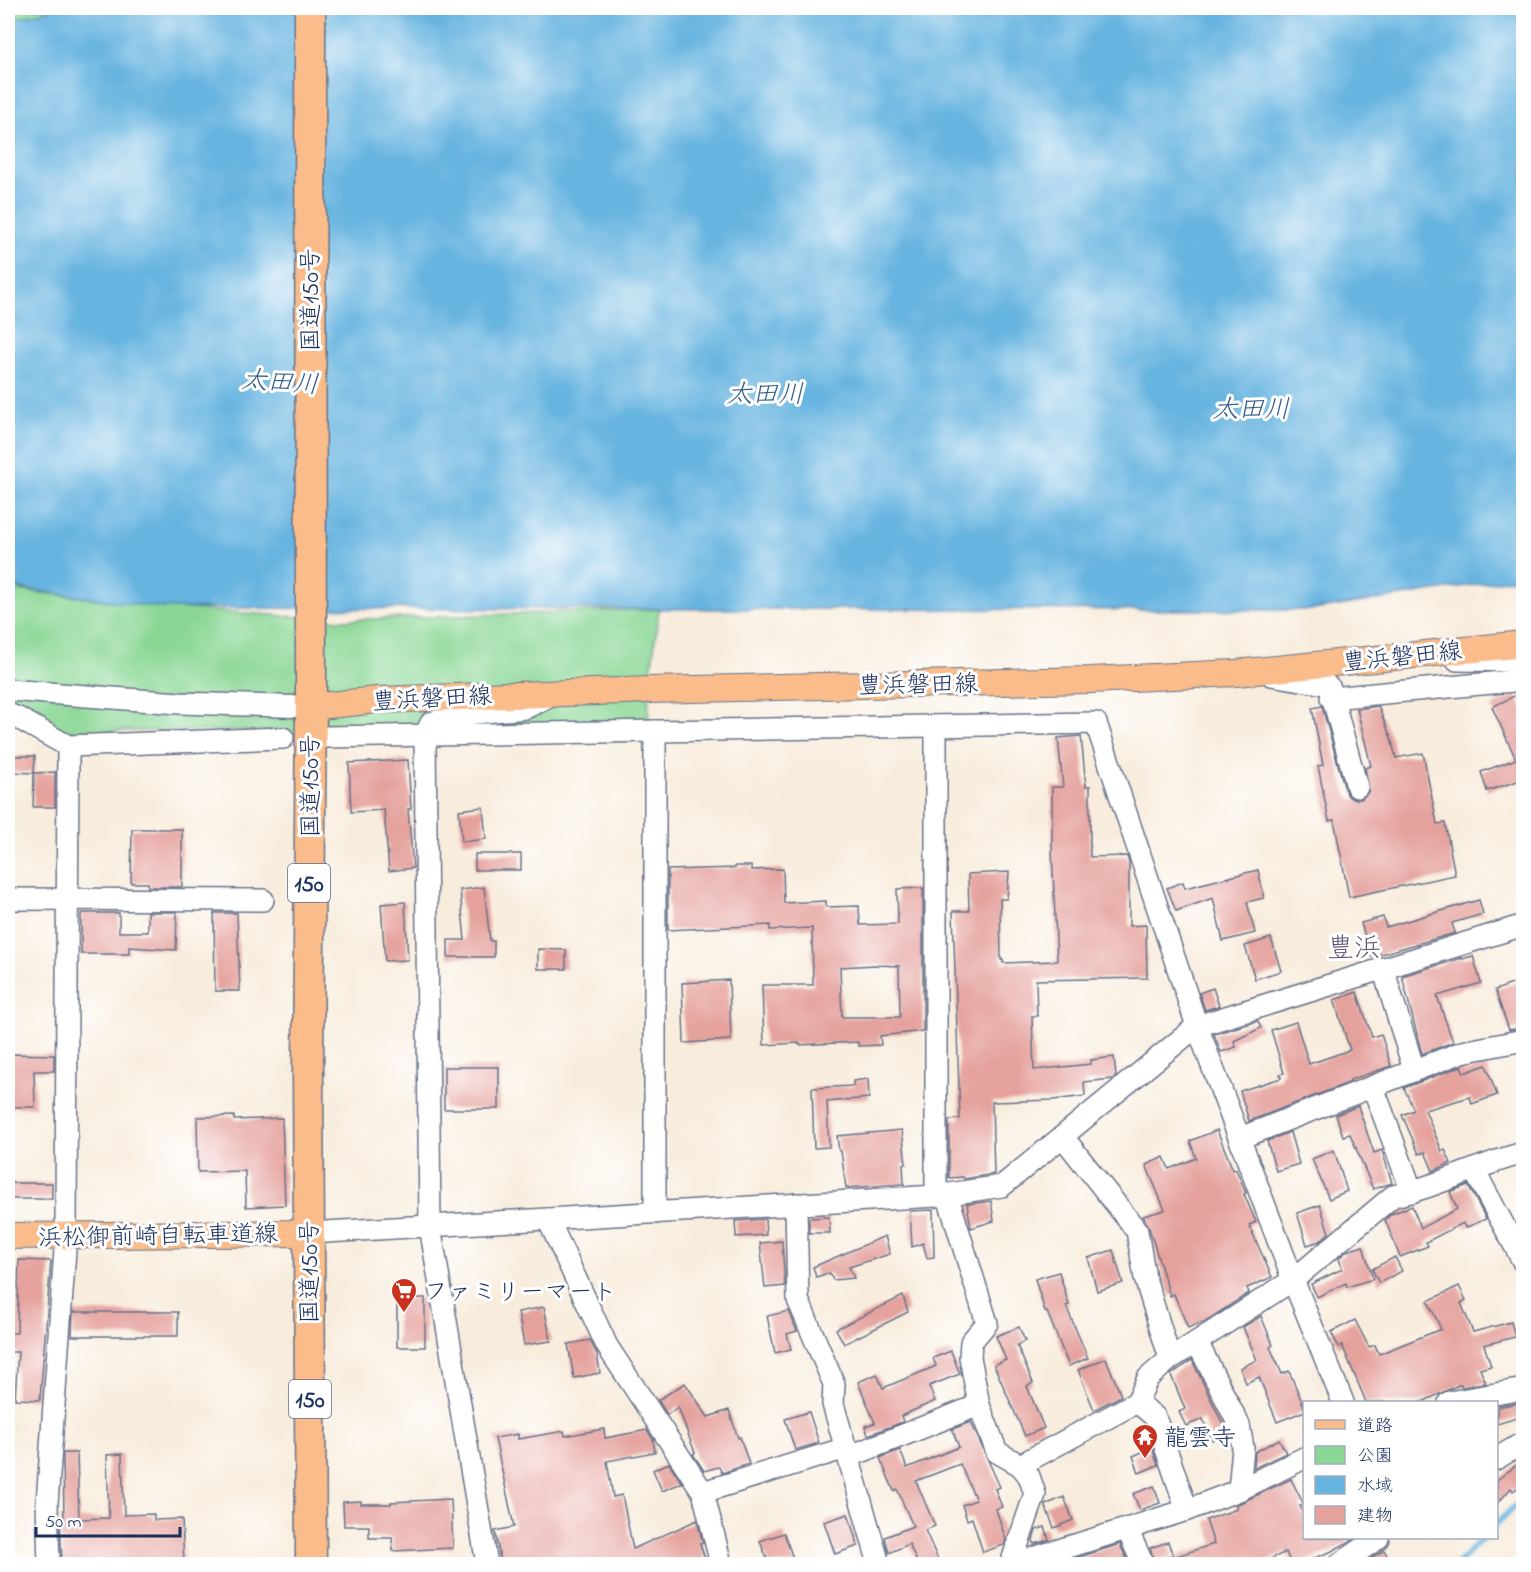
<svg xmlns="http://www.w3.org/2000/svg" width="1531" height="1572" font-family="'Indie Flower','Klee One',sans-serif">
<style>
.green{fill:#8ad795;stroke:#52837a;stroke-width:1.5}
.water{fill:#66b4e0;stroke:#40729f;stroke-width:1.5}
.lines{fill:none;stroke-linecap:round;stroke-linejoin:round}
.stream{stroke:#66b4e0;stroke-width:6}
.building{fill:#e5a19c;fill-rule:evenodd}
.minor-casing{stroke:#68728a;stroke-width:24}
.major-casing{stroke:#68728a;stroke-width:28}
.highway-casing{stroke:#68728a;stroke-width:33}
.minor{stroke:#fff;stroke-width:21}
.major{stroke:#f9bc8a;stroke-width:26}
.highway{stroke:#f9bc8a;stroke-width:30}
.labels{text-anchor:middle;stroke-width:6;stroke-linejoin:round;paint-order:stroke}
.shield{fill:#fff;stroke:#5f6d8e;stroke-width:1.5}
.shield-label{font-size:22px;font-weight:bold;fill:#1b2f5e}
.street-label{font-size:24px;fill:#1b2f5e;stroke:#fff}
.poi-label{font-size:24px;fill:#1b2f5e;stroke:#fff;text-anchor:start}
.water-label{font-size:26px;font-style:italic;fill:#355e8c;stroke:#fff}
.quarter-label{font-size:27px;fill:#625774;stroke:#fff}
</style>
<rect width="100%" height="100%" fill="#fff"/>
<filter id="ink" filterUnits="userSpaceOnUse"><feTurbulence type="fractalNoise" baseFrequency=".0167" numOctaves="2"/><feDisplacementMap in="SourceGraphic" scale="12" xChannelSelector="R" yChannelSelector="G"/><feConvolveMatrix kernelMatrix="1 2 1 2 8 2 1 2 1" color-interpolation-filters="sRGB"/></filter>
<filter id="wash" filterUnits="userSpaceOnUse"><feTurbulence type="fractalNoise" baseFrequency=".008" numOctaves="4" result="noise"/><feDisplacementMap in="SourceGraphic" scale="24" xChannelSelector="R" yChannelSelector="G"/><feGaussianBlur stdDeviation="1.35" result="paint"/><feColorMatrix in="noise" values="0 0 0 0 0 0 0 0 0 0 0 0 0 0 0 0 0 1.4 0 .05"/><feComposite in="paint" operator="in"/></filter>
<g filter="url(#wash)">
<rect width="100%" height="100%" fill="#f8eddd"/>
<g class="green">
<path d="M8 8H57L8 21Z"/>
<path d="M8 589 177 608 341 620 659 609 649 690 648 731H41L8 718Z"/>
</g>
<path class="water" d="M57 8H1523V577L1313 610 164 608 8 587V21Z"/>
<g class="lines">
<g class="stream">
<path d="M1496 1524 1524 1498"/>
<path d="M1457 1564 1483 1538"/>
</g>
</g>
<g id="blocks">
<g class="building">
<path d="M1516 695 1524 711V779L1487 791 1481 772 1516 759 1492 707Z"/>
<path d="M1322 706 1345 790 1348 796 1353 799H1361L1369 791 1365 768 1371 766 1357 709 1378 706 1391 738 1396 758 1423 753 1437 824 1445 823 1455 875 1349 897 1334 820 1329 821 1318 766 1323 765 1312 708Z"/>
<path d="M1081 736 1086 786H1090V857L1127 856 1129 863V926L1146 925 1147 978 1036 980 1037 1016H1032L1034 1070 1091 1064V1060L1114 1057 1116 1076 1113 1079 1084 1082 1085 1096 1053 1100 992 1102 994 1174 964 1179 963 1177 949 1178V1120L960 1119 953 911H969L968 874 1009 872 1007 899H1000L1001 960H1003V963L1057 961 1052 850V787H1063L1058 738Z"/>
<path d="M8 756H35L34 773 8 772Z"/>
<path d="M408 760 411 809H408L413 868 389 871 384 810 351 812 349 763Z"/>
<path d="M55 772V807H33L34 773Z"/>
<path d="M483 807 486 839 462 842 459 810Z"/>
<path d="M132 829H182V887H148V883H131Z"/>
<rect x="475" y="854" width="46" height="16"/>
<path d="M735 866H751V870L783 869 784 903 826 901V907L859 906 860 925 898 924 897 889 923 888V1031L880 1036 881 1045 858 1046V1042L799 1045V1043L764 1045 762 985H813L812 928 770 930V925L668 930V870L735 868ZM875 965 899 966 900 1017H842L840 967Z"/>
<path d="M1258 870 1264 898 1247 902 1255 933 1223 941 1213 898 1176 911 1167 888 1183 882 1185 888Z"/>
<path d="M484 887 490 941H494V957H448V940H465L460 890Z"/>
<path d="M1479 900 1483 914 1452 923 1455 933 1371 957 1361 923 1383 917 1386 927Z"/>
<path d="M405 902 408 960 385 961 381 904Z"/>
<path d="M148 912H177L176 950 129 947V954H81V913H119V932H148Z"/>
<path d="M214 913H237L240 991H215Z"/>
<path d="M1271 938 1281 971 1255 979 1245 946Z"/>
<path d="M538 949 566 950V969H538Z"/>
<path d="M1473 956 1481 983 1437 996 1453 1042 1422 1054 1402 976 1462 958V959Z"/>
<path d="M729 980 731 1040 684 1043 682 983Z"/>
<path d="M1524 980V1027L1509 1030 1495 990Z"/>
<path d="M1213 988 1219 1006 1205 1010 1199 993Z"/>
<path d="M1357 992 1372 1037 1381 1034 1391 1066 1350 1080 1351 1082 1249 1121 1240 1091 1281 1078 1280 1074 1284 1073 1271 1030 1296 1022 1309 1064 1350 1050 1334 1000Z"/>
<path d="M1258 1021 1261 1028 1234 1041 1236 1047 1221 1052 1214 1034Z"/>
<path d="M8 1054 54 1055V1071H34L35 1107H8Z"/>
<path d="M1486 1065 1497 1095 1472 1104 1470 1097 1425 1110 1442 1151 1445 1150 1451 1163 1433 1171 1425 1152 1419 1154 1402 1115 1414 1110 1404 1088 1461 1066 1464 1073Z"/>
<rect x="444" y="1067" width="55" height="42"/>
<path d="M868 1079 869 1098 827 1102 829 1147 814 1148 812 1088 853 1086V1081Z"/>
<path d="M1358 1106 1374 1153 1382 1150 1392 1183 1373 1189 1350 1134 1343 1136 1336 1115Z"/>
<path d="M234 1116V1120L282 1118 285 1205 246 1207 245 1171 198 1172 197 1117Z"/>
<path d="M902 1130 906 1164H903L904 1184 846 1188 841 1151H839L837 1136Z"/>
<path d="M1217 1130 1233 1170 1236 1169 1246 1193 1244 1194 1256 1222 1249 1225 1272 1277 1247 1288 1249 1293 1206 1321 1188 1328 1174 1294 1170 1296 1149 1228 1143 1216 1165 1210 1146 1165 1164 1157 1169 1169 1196 1158 1190 1141Z"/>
<path d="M1290 1132 1299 1164 1276 1171 1267 1141Z"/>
<path d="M1334 1150 1347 1191 1329 1199 1312 1159Z"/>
<rect x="8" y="1183" width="44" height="16"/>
<path d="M1468 1185 1486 1219 1465 1228 1463 1223 1426 1242 1428 1246 1400 1257 1385 1220 1391 1214 1412 1206 1421 1228 1457 1209 1450 1192Z"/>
<path d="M991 1201 994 1221 971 1228 967 1204Z"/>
<path d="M1320 1205 1329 1233 1320 1241 1307 1245 1297 1213Z"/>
<path d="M933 1210 934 1257 927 1258 923 1243 912 1247 910 1211Z"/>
<path d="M829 1217 830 1233H809V1218Z"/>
<path d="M765 1219 766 1235 736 1237 735 1221Z"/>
<path d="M885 1236 890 1254 849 1267 854 1278 833 1280 829 1273 816 1277 813 1267Z"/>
<path d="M782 1241 785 1286 765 1288 760 1243Z"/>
<path d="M1363 1246 1373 1279 1347 1287 1346 1283 1317 1297 1311 1284 1342 1269 1339 1258 1347 1251Z"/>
<path d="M1113 1250 1123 1283 1097 1291 1088 1258Z"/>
<path d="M1395 1257 1402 1271 1379 1283 1372 1269Z"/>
<path d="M19 1260 51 1261 40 1400 15 1399 18 1352H8V1333H17Z"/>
<path d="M1059 1272 1069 1305 1066 1306 1088 1358 1069 1366 1047 1312H1045L1035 1279Z"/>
<path d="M1459 1286 1466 1300 1461 1303 1473 1332 1511 1322 1515 1337 1484 1345 1491 1366 1480 1369 1486 1383 1462 1387 1461 1384 1422 1402H1366L1342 1345 1339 1347 1331 1332 1355 1320 1369 1347 1375 1345 1379 1354 1441 1329 1428 1301Z"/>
<path d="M903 1296 908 1312 844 1344 836 1329Z"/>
<rect x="397" y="1298" width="28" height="49"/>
<path d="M544 1307 551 1341 524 1345 518 1312Z"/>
<path d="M789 1311 797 1331 787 1334 791 1349 775 1353 767 1316Z"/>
<path d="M73 1312H178V1336H72Z"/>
<path d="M1261 1316 1273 1345 1270 1347 1282 1374 1289 1371 1305 1409V1411L1277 1422 1259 1377 1246 1383 1240 1368 1257 1360 1243 1327Z"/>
<path d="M1019 1327 1025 1341 1017 1345 1033 1383 1027 1386 1044 1428 1025 1436 994 1365 1006 1360 996 1336Z"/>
<path d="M590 1340 597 1354 600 1373 574 1378 568 1344Z"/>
<path d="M951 1351 960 1374 929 1386 935 1401 901 1416 903 1422 868 1435 865 1426 875 1423 858 1382 877 1374 883 1388 936 1366 933 1358Z"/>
<path d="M1106 1358 1121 1396 1094 1410 1078 1370Z"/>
<path d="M1192 1360 1227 1433 1212 1440 1203 1419 1186 1426 1179 1412 1185 1409 1171 1375Z"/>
<path d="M685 1383 708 1417 729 1410 738 1438 740 1437 749 1464 722 1473 719 1467 704 1471 693 1454 695 1453 678 1407 667 1415 658 1400Z"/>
<path d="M1524 1402V1416L1497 1424V1407Z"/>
<path d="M809 1412 819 1443 795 1450 785 1419Z"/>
<path d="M971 1422 1000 1487 995 1489 1002 1507 996 1509 1006 1540 1004 1545 983 1552 972 1518 967 1520 962 1505 976 1500 960 1464 916 1481 935 1526 925 1530 940 1564H918L909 1544 889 1553 885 1537 913 1526 897 1489 894 1491 880 1458 900 1450 907 1468 959 1447 952 1429Z"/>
<path d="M604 1429 605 1438 647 1430 653 1439 655 1452 607 1461 613 1497 622 1495 633 1549 697 1520 703 1543 700 1544 707 1564H501L495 1531 514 1527 495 1438 518 1434V1439L564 1431 565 1436Z"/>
<path d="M1279 1439 1286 1453 1254 1468 1255 1452Z"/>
<path d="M1152 1448 1158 1465 1139 1473 1133 1456Z"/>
<path d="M63 1453H77L79 1519 109 1518 107 1455 122 1454 124 1515 154 1514V1520L182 1519 184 1564H62L60 1518H64Z"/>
<path d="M1524 1459V1483L1513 1491 1511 1488 1497 1504V1480Z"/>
<path d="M669 1463 682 1483 662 1491 653 1470Z"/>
<path d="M1291 1479 1304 1505 1300 1506 1305 1516V1538H1356L1330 1552 1299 1564H1291L1286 1552 1259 1564H1161V1561L1214 1544 1206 1520 1237 1509 1236 1505Z"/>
<path d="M1154 1486 1160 1503 1140 1510 1133 1494Z"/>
<path d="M1064 1497 1073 1520 1054 1528 1045 1505Z"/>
<path d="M451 1499 453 1548 393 1551 392 1538H369V1526H344L343 1502 361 1501V1504H391V1502Z"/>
<path d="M848 1514 858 1546 835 1554 824 1522Z"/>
<path d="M1045 1527 1049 1540 1034 1544 1033 1540 1036 1530Z"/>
<path d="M784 1533 795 1564H769L760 1541Z"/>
<path d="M1168 1542 1173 1555 1155 1562 1150 1548Z"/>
<path d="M1120 1544 1129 1564H1058L1060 1563Z"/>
<path d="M1384 1550 1392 1564H1362Z"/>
</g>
</g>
</g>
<g filter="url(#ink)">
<use href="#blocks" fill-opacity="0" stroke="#68728a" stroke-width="1.5"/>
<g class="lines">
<defs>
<g id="minor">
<path d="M1457 660 1524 661"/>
<path d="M1271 675 1325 684 1330 688 1357 787"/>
<path d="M8 690 179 703 310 707"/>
<path d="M1331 698 1524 680"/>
<path d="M8 714 18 718 68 746 283 738"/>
<path d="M325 737 1096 723 1197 1026 1293 1280 1343 1402"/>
<path d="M8 899 263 900"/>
<path d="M1383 968 1414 1070"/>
<path d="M1373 1087 1412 1192"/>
<path d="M1063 1137 1137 1231 1145 1278 1170 1359"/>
<path d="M1240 1138 1462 1052 1524 1040"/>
<path d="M1474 1170 1524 1263"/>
<path d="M947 1194 987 1323 971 1342 970 1357 979 1405 997 1452 1020 1465 1029 1476 1035 1494 1011 1564"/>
<path d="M936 1196V726"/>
<path d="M796 1204 798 1300 834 1384 833 1404 879 1564"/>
<path d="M655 1213V731"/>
<path d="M548 1219 607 1346 703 1492 721 1564"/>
<path d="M309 1233 936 1196 1002 1186 1197 1026 1524 925"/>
<path d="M1197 1342 1239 1425 1243 1448 1239 1490"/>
<path d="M1137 1402 1155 1417 1187 1510"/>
<path d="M1449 1402 1524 1389"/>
<path d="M848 1457 979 1405"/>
<path d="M1496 1459 1524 1442"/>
<path d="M1020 1465 1137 1402 1148 1378 1170 1359 1293 1280 1393 1196C1438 1187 1479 1164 1524 1153"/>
<path d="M703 1492 846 1448"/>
<path d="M1127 1529 1143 1564"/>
<path d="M49 1564 47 1503 66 1236 68 746"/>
<path d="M487 1564 430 1226 425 735 431 723 456 715 525 708 551 696"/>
<path d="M1014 1564 1187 1510 1239 1490 1304 1458"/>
<path d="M1340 1564 1378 1538"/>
</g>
<g id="major">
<path d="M310 707 377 700 649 690 1091 680 1236 673 1524 644"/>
<path d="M8 1236 309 1233"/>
</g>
<path id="highway" d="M310 8 311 696 308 1070 311 1564"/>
</defs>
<use href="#minor" class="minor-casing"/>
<use href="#major" class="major-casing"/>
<use href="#highway" class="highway-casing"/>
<use href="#minor" class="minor"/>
<use href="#major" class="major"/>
<use href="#highway" class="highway"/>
</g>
</g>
<defs>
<symbol id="supermarket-pin" viewBox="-11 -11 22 30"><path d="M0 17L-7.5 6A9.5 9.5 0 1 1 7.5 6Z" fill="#c8321e" stroke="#fff"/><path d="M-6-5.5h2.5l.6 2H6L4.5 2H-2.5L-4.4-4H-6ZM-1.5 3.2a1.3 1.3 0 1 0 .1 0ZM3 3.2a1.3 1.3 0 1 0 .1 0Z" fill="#fff"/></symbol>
<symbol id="temple-pin" viewBox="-11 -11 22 30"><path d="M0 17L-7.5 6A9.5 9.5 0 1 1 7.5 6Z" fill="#c8321e" stroke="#fff"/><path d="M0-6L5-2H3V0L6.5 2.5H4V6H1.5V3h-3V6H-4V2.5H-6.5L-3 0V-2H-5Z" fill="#fff"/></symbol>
</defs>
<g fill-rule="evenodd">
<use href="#supermarket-pin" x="389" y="1276" width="30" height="40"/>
<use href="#temple-pin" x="1130" y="1422" width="30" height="40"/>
</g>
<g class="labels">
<g class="shield">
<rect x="288" y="864" width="42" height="38" rx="4.5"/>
<rect x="289" y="1380" width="42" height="38" rx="4.5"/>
</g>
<g class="shield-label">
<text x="309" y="891">150</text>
<text x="310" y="1407">150</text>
</g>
<g class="street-label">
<text transform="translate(310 300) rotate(-90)" y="8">国道150号</text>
<text transform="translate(1402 656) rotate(-6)" y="8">豊浜磐田線</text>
<text transform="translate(918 684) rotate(-1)" y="8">豊浜磐田線</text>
<text transform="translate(432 698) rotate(-3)" y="8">豊浜磐田線</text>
<text transform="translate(310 786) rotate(-90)" y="8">国道150号</text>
<text transform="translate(158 1235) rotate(-1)" y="8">浜松御前崎自転車道線</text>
<text transform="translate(309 1272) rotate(-90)" y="8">国道150号</text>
</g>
<g class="poi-label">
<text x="424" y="1299">ファミリーマート</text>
<text x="1164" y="1445">龍雲寺</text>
</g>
<g class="water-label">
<text transform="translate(280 381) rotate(4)" y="9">太田川</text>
<text x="765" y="402">太田川</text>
<text x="1251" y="417">太田川</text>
</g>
<g class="quarter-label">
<text x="1354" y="956">豊浜</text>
</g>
</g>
<rect width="1531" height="1572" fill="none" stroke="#fff" stroke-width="30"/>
<rect x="1303" y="1401" width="195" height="138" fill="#ffffff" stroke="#a4acbf" stroke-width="1.5"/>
<rect x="1315" y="1420" width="30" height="9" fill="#f9bc8a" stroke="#a4acbf" stroke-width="1.5"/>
<text x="1357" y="1431" font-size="18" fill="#1b2f5e">道路</text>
<rect x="1315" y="1446" width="30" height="18" fill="#8ad795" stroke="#a4acbf" stroke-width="1.5"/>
<text x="1357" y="1461" font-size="18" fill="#1b2f5e">公園</text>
<rect x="1315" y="1476" width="30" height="18" fill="#66b4e0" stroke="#a4acbf" stroke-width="1.5"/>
<text x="1357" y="1491" font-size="18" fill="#1b2f5e">水域</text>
<rect x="1315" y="1506" width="30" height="18" fill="#e5a19c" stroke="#a4acbf" stroke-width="1.5"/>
<text x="1357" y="1521" font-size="18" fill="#1b2f5e">建物</text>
<path d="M36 1527v9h144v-9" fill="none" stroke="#1b2f5e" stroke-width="3"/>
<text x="45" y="1527" font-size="18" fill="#1b2f5e" stroke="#ffffff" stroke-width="4.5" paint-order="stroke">50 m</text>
</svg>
